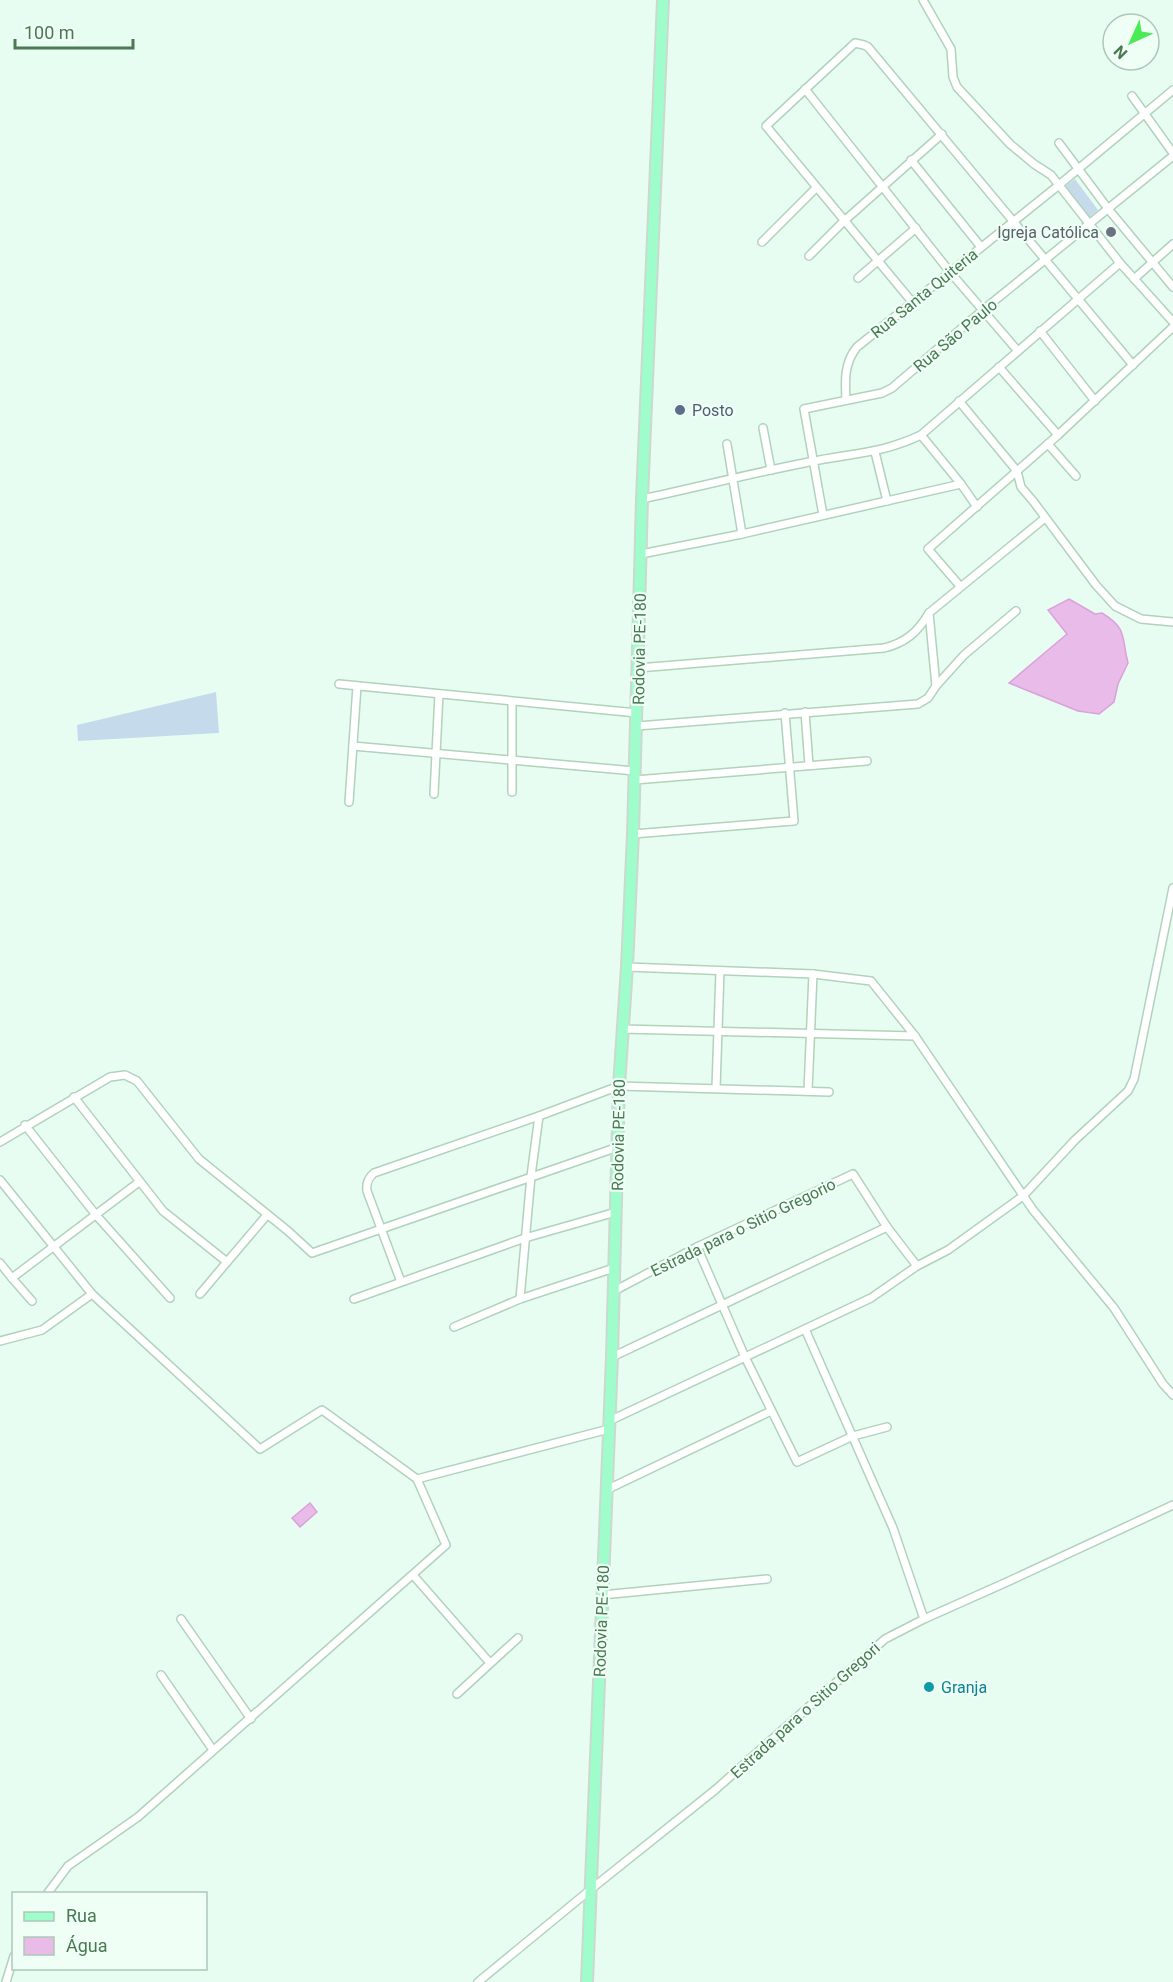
<svg xmlns="http://www.w3.org/2000/svg" width="1173" height="1982" font-family="Roboto,sans-serif">
<style>
.green{fill:#c5dbec}
.water{fill:#e8bbe8;stroke:#daa1da;stroke-width:1.5}
.lines{fill:none;stroke-linecap:round;stroke-linejoin:round}
.minor-casing{stroke:#b0d3ba;stroke-width:10}
.primary-casing{stroke:#ccd9cf;stroke-width:14}
.minor{stroke:#fff;stroke-width:7}
.primary{stroke:#9ffdcc;stroke-width:10}
.worship-dot{fill:#6b7280;stroke:#effff6;stroke-width:2}
.service-dot{fill:#5c6f8a;stroke:#effff6;stroke-width:2}
.culture-dot{fill:#0f9aa8;stroke:#effff6;stroke-width:2}
.labels{text-anchor:middle;stroke-width:4.5;stroke-linejoin:round;paint-order:stroke}
.worship-label{font-size:16px;fill:#5b616d;stroke:#effff6;text-anchor:end}
.street-label{font-size:16px;fill:#4a7954;stroke:#effff6}
.service-label{font-size:16px;fill:#4e5e75;stroke:#effff6;text-anchor:start}
.culture-label{font-size:16px;fill:#0d838f;stroke:#effff6;text-anchor:start}
</style>
<rect width="100%" height="100%" fill="#e8fdf2"/>
<g class="green">
<path d="M1075 179 1098 210 1089 217 1066 186Z"/>
<path d="M216 692 219 733 78 741 77 725Z"/>
</g>
<g class="water">
<path d="M1069 599 1095 614 1102 613C1128 629 1121 636 1128 663L1118 684 1114 702 1099 714 1078 711 1009 683 1067 634 1048 610Z"/>
<path d="M310 1503 317 1512 300 1527 292 1518Z"/>
</g>
<g class="lines">
<defs>
<g id="minor">
<path d="M923 0 951 49 953 77 957 87 1010 144 1034 164 1051 175 1120 263 1173 322"/>
<path d="M805 89 950 272 1017 350"/>
<path d="M1132 96 1173 153"/>
<path d="M1059 143 1109 210 1173 287"/>
<path d="M911 160 981 247"/>
<path d="M762 242 816 188"/>
<path d="M809 256 843 222 942 134"/>
<path d="M858 278 916 228"/>
<path d="M1134 279 1173 244"/>
<path d="M913 303 766 126 855 43 864 45 868 47 1133 365"/>
<path d="M1040 331 1095 401"/>
<path d="M999 367 1058 435"/>
<path d="M846 400C845 380 844 363 857 347L1059 185 1173 90"/>
<path d="M959 401 1017 471 1021 487 1033 501 1096 585 1115 606 1141 619 1173 622"/>
<path d="M763 428 771 470"/>
<path d="M921 435 961 484 977 507"/>
<path d="M727 444 742 534"/>
<path d="M1048 444 1076 476"/>
<path d="M875 452 887 501"/>
<path d="M642 499C698 487 753 473 809 462 851 453 881 454 921 435L1120 263"/>
<path d="M823 515 804 409 882 393 892 388 983 310 1173 156"/>
<path d="M641 554 742 534 961 484"/>
<path d="M960 586 928 549 1058 435 1173 327"/>
<path d="M638 668 884 648C905 643 918 632 929 613"/>
<path d="M339 684 637 713"/>
<path d="M936 686 964 655 1016 611"/>
<path d="M512 702V792"/>
<path d="M805 712 809 765"/>
<path d="M637 726 918 704 928 698 936 686 929 613 1045 518"/>
<path d="M353 746 635 771"/>
<path d="M635 780 867 761"/>
<path d="M434 794 439 694"/>
<path d="M349 802 357 686"/>
<path d="M633 834 794 821 785 713"/>
<path d="M627 967 813 974 808 1091"/>
<path d="M813 974 871 981 915 1036 1033 1210 1114 1308 1163 1384 1173 1395"/>
<path d="M622 1029 915 1036"/>
<path d="M716 1088 720 971"/>
<path d="M74 1097 163 1211 227 1262 267 1215"/>
<path d="M25 1125 96 1215 170 1298"/>
<path d="M0 1142 110 1077 125 1075 137 1081 199 1159 288 1231 312 1253 618 1147"/>
<path d="M0 1180 92 1294 260 1449 322 1410 417 1479 446 1545 138 1817 68 1866 47 1894"/>
<path d="M697 1247 745 1357 797 1462 853 1436 887 1427"/>
<path d="M0 1263 12 1278 139 1182"/>
<path d="M12 1278 32 1301"/>
<path d="M401 1282 367 1191C366 1183 368 1178 374 1173L539 1116"/>
<path d="M614 1291 697 1247 853 1174 887 1227 917 1266 948 1250 1023 1196 1075 1140 1128 1091 1134 1079 1141 1045 1173 888"/>
<path d="M200 1294 227 1262"/>
<path d="M354 1299 525 1238 616 1212"/>
<path d="M520 1299 531 1176 539 1116 619 1086 829 1092"/>
<path d="M454 1327 520 1299 614 1268"/>
<path d="M805 1329 893 1528 924 1619"/>
<path d="M0 1341 42 1330 92 1294"/>
<path d="M612 1357 887 1227"/>
<path d="M609 1421 871 1298 917 1266"/>
<path d="M417 1479 609 1429"/>
<path d="M606 1490 771 1411"/>
<path d="M413 1575 490 1663"/>
<path d="M602 1595 767 1579"/>
<path d="M181 1619 251 1719"/>
<path d="M161 1675 213 1750"/>
<path d="M457 1694 518 1638"/>
<path d="M6 1982 14 1956"/>
<path d="M478 1982 590 1890 715 1790 885 1639 924 1619 1007 1582 1173 1505"/>
</g>
<path id="primary" d="M587 1982 612 1357 619 1086 627 967 633 834 642 499 663 0"/>
</defs>
<use href="#minor" class="minor-casing"/>
<use href="#primary" class="primary-casing"/>
<use href="#minor" class="minor"/>
<use href="#primary" class="primary"/>
</g>
<circle class="worship-dot" cx="1111" cy="232" r="6"/>
<circle class="service-dot" cx="680" cy="410" r="6"/>
<circle class="culture-dot" cx="929" cy="1687" r="6"/>
<g class="labels">
<g class="worship-label">
<text x="1099" y="238">Igreja Católica</text>
</g>
<g class="street-label">
<text transform="translate(924 293) rotate(-39)" y="6">Rua Santa Quiteria</text>
<text transform="translate(955 335) rotate(-40)" y="6">Rua São Paulo</text>
<text transform="translate(639 649) rotate(-89)" y="6">Rodovia PE-180</text>
<text transform="translate(618 1135) rotate(-89)" y="6">Rodovia PE-180</text>
<text transform="translate(743 1227) rotate(-26)" y="6">Estrada para o Sitio Gregorio</text>
<text transform="translate(601 1621) rotate(-88)" y="6">Rodovia PE-180</text>
<text transform="translate(805 1710) rotate(-42)" y="6">Estrada para o Sitio Gregori</text>
</g>
<g class="service-label">
<text x="692" y="416">Posto</text>
</g>
<g class="culture-label">
<text x="941" y="1693">Granja</text>
</g>
</g>
<rect x="12" y="1892" width="195" height="78" fill="#effff6" stroke="#adc9b5" stroke-width="1.5"/>
<rect x="24" y="1912" width="30" height="9" fill="#9ffdcc" stroke="#adc9b5" stroke-width="1.5"/>
<text x="66" y="1922" font-size="18" fill="#4a7954">Rua</text>
<rect x="24" y="1937" width="30" height="18" fill="#e8bbe8" stroke="#adc9b5" stroke-width="1.5"/>
<text x="66" y="1952" font-size="18" fill="#4a7954">Água</text>
<g transform="translate(1131 42) rotate(225)"><circle r="28" fill="#effff6" stroke="#adc9b5" stroke-width="1.5"/>
<path d="M0-4.5L10 22L0 15L-10 22Z" fill="#4aeb55"/>
<text y="-9" font-size="16" font-weight="bold" text-anchor="middle" fill="#4a7954">N</text>
</g>
<path d="M15 39v9h118v-9" fill="none" stroke="#4a7954" stroke-width="3"/>
<text x="24" y="39" font-size="18" fill="#4a7954" stroke="#effff6" stroke-width="4.5" paint-order="stroke">100 m</text>
</svg>
